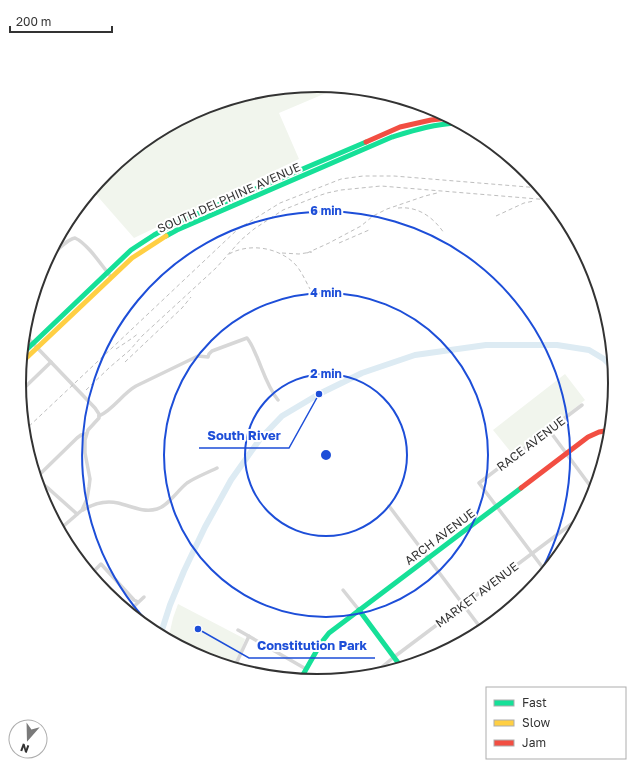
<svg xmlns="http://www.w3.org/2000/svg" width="634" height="767" font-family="'Golos Text',sans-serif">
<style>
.green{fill:#f1f5ed}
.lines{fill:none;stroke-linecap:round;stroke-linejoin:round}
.river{stroke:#ddebf3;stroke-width:6}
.street{stroke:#d7d7d7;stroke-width:3.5}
.fast{stroke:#16e098;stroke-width:5}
.slow{stroke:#ffcf43;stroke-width:5}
.jam{stroke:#f24e42;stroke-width:5}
.rail{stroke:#bebebe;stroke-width:1;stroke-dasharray:4 3;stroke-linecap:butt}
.ring{fill:none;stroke:#1d4ed8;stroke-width:2}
.labels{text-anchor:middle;stroke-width:4;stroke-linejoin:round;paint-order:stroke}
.street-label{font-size:12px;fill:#333;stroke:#fff}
.rim{fill:none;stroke:#333;stroke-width:2}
.centre{fill:#1d4ed8;stroke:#fff;stroke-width:2}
.ring-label{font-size:12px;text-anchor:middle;font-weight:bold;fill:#1d4ed8;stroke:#fff;stroke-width:4;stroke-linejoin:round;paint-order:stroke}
.leader{fill:none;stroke:#1d4ed8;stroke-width:1.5}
.callout-dot{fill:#1d4ed8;stroke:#fff;stroke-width:1.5}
.callout-label{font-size:13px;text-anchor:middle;font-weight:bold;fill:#1d4ed8;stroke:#fff;stroke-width:4;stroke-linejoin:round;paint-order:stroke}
</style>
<rect width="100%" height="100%" fill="#fff"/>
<g class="green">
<path d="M317 86 338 88 279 113 299 159 134 238 92 190 106 173 152 136 203 108 259 91Z"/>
<path d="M565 374 585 400 514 456 493 430Z"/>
<path d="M178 604 245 639 234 668 203 659 168 640 173 618Z"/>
</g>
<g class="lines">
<path class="river" d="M160 636 170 605 184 571 205 527 231 480 260 439 282 416 319 394 362 373 415 355 486 345H557L589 350 604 359 613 368"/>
<g class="street">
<path d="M46 261C54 254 65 240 75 238 88 244 102 266 111 277"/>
<path d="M24 334 95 408 99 414V418L88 430 85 440V453L90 479 89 487 87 499 82 510 59 530"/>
<path d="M20 392 51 362"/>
<path d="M99 416C114 409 122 394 136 386L198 356 208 357 209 354 212 351 247 338C252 344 254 351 257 357 263 371 268 388 278 400"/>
<path d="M549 430 594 491"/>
<path d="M36 478 77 438 81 435 86 434"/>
<path d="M36 479 49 489 77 514"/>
<path d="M389 506 483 631"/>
<path d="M83 510C93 504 105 500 118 503 131 506 143 513 157 509 168 506 177 491 187 483 196 477 207 473 217 468"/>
<path d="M546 572 479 483 582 405"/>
<path d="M90 575 101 564 134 600 138 602"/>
<path d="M343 590 359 610"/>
<path d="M128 612 144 597"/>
<path d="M238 630 306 669"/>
<path d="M234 668 249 636"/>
<path d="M375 676 382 667 394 657 582 516"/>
</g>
<g class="fast">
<path d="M166 236 177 230 392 137C415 130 434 124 458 123"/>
<path d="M22 354 131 250 154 235 178 222 366 142"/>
<path d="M359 610 402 668"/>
<path d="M300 680 321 643 329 633 521 488"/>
</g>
<path class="slow" d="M21 363 132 258 166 236"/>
<g class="jam">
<path d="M366 142 400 127 431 120 449 118"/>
<path d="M521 488 588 437 599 432 610 430"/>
</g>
<g class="rail">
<path d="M398 208C418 206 433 217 444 233"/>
<path d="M496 216 524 203 534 201"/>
<path d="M339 243 369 230"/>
<path d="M282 253 299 254 312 252"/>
<path d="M307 253 329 243 361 226 373 216 387 209 425 196 437 193"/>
<path d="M229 254C249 243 277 247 294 263 301 270 305 280 310 289"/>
<path d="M116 349 131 339 139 333"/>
<path d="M125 362 182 308 191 297"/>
<path d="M86 390 110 367 130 350 142 336 216 268 241 240 254 229 283 210 318 196 327 193 341 190 381 186 550 200"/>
<path d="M24 431 238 229 280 203 341 179 363 176H394L540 188"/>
</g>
</g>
<g class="ring">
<circle cx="326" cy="455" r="81"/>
<circle cx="326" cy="455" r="162"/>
<path d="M164 638A244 244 0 1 1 525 597"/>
</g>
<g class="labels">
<g class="street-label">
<text transform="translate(229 198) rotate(-24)" y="4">SOUTH DELPHINE AVENUE</text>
<text transform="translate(531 444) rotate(-37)" y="4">RACE AVENUE</text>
<text transform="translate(440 537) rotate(-37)" y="4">ARCH AVENUE</text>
<text transform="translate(477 595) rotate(-37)" y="4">MARKET AVENUE</text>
</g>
</g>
<path d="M0 0H634V767H0ZM26 383a291 291 0 1 1 582 0a291 291 0 1 1-582 0Z" fill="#fff" fill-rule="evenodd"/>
<path class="rim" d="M26 383a291 291 0 1 1 582 0a291 291 0 1 1-582 0Z"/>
<circle cx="326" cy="455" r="6" class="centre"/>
<g class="ring-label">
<text x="326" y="215">6 min</text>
<text x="326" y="297">4 min</text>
<text x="326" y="378">2 min</text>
</g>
<path class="leader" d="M319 394L289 448H199M198 629L249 658H375"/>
<g class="callout-dot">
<circle cx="319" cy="394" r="4"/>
<circle cx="198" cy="629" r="4"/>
</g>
<g class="callout-label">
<text x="244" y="440">South River</text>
<text x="312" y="650">Constitution Park</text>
</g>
<rect x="486" y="687" width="140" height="72" fill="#ffffff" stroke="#adadad"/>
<rect x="494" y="700" width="20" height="6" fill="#16e098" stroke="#adadad"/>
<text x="522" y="707" font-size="12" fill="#333333">Fast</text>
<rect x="494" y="720" width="20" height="6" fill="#ffcf43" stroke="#adadad"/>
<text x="522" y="727" font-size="12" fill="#333333">Slow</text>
<rect x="494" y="740" width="20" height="6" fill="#f24e42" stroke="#adadad"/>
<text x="522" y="747" font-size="12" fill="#333333">Jam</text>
<g transform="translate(28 739) rotate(200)"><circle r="19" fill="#ffffff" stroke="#adadad"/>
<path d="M0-3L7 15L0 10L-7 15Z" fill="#7a7a7a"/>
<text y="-6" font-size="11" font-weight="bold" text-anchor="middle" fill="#333333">N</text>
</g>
<path d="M10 26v6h102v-6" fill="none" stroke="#333333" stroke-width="2"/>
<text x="16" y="26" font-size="12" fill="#333333" stroke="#ffffff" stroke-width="3" paint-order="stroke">200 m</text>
</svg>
